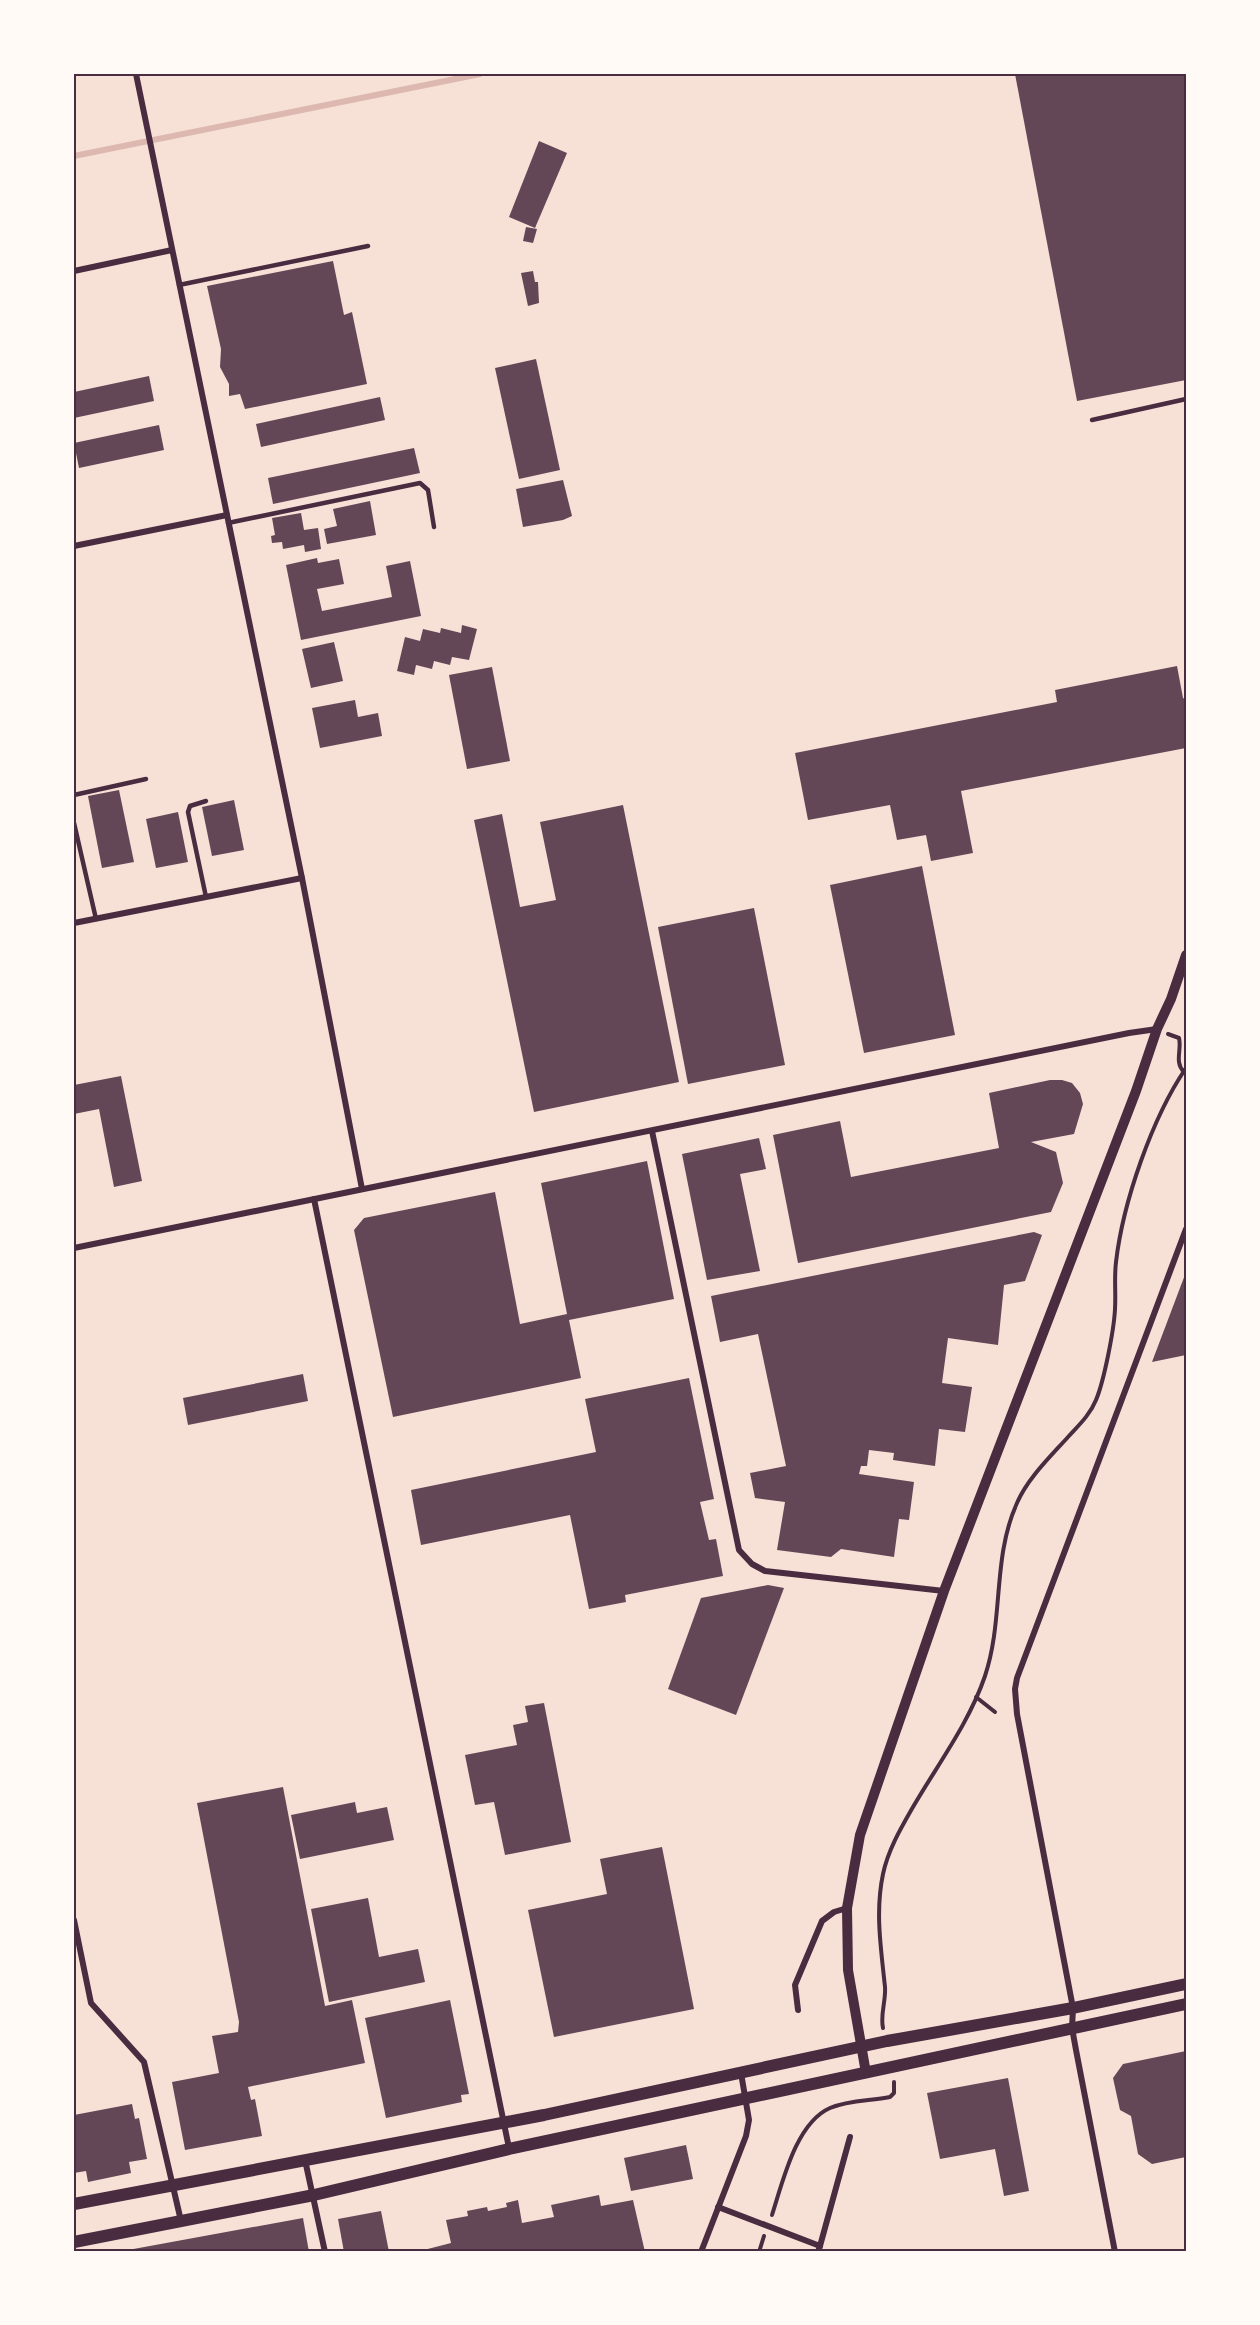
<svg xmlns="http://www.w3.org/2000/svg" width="1260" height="2325" font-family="Karla,sans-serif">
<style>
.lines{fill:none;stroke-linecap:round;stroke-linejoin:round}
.stream{stroke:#dcb8b0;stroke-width:6}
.building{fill:#644757}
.path{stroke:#4a2c40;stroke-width:4}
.service{stroke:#4a2c40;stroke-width:4.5}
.minor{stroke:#4a2c40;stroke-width:6}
.tertiary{stroke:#4a2c40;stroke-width:10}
.secondary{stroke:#4a2c40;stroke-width:12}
.neatline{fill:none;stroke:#4a2c40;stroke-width:2}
</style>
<rect width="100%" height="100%" fill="#f7e1d7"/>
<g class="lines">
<path class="stream" d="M74 156 480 74"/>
</g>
<g class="building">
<path d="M1015 74H1186V380L1077 401Z"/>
<path d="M539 141 567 153 535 228 509 217Z"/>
<path d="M526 227 537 229 533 243 523 241Z"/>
<path d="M333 261 344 315 352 312 367 384 245 409 240 394 229 396V384L220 367 221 349 207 286Z"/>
<path d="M533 271 535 282H538L539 303 528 306 521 273Z"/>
<path d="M536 359 560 470 519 479 495 368Z"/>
<path d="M149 376 154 401 74 418V392Z"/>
<path d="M380 397 385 420 261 447 256 424Z"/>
<path d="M159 425 164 450 79 468 74 443Z"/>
<path d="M414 448 420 473 273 504 268 478Z"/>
<path d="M563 480 572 516 563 520 523 527 516 489Z"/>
<path d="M370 501 376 535 327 544 324 529 337 526 333 509Z"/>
<path d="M301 513 304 530 318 528 321 549 305 552 304 545 283 549 282 542 272 543 271 536 275 535 272 518Z"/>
<path d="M317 558 318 563 339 559 344 584 317 589 322 611 392 597 386 566 410 561 421 616 301 640 286 565Z"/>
<path d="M462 625 477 629 469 660 452 657 450 665 434 661 432 669 416 665 414 675 397 671 405 637 420 641 423 629 440 633 441 628 461 633Z"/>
<path d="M334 642 343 681 311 688 302 649Z"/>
<path d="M1177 666 1183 698 1186 700V748L961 791 973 853 931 861 926 835 897 840 890 805 808 820 795 753 1057 702 1055 690Z"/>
<path d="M492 667 510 761 467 769 449 675Z"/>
<path d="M355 700 358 717 378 713 382 736 320 748 312 708Z"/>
<path d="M119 790 134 862 102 868 88 796Z"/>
<path d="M234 800 244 850 212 856 202 807Z"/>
<path d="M623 805 679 1082 534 1112 474 820 502 814 520 907 556 900 540 822Z"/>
<path d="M178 812 188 862 156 868 146 819Z"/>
<path d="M922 866 955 1035 864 1053 830 885Z"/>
<path d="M754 908 785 1065 688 1084 658 927Z"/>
<path d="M121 1076 142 1181 114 1187 99 1109 74 1114V1085Z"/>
<path d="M1050 1080H1062L1072 1083 1080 1093 1083 1104 1074 1134 1031 1142 1056 1152 1063 1183 1051 1212 798 1263 773 1135 840 1121 851 1177 999 1148 989 1093Z"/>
<path d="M759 1138 766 1169 740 1174 760 1271 707 1280 682 1154Z"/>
<path d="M647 1161 674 1299 569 1320 581 1378 393 1417 354 1230 364 1218 495 1192 520 1324 567 1314 541 1183Z"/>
<path d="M1034 1232 1042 1235 1025 1281 1004 1285 998 1345 948 1338 942 1383 972 1387 965 1432 939 1429 935 1466 893 1460 894 1453 869 1450 867 1466H861L859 1474 914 1482 909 1520 899 1519 894 1557 841 1549 831 1557 777 1550 785 1502 755 1498 750 1473 786 1466 758 1334 720 1342 711 1296Z"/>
<path d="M1186 1272V1355L1152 1362Z"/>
<path d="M303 1374 308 1401 188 1425 183 1398Z"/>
<path d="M689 1378 714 1499 700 1502 709 1540 716 1539 723 1576 625 1595 626 1602 589 1609 570 1515 421 1545 411 1490 596 1452 585 1399Z"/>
<path d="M768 1585 784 1588 736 1715 668 1689 701 1598Z"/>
<path d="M544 1703 571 1842 505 1855 494 1802 475 1805 465 1755 517 1745 513 1725 528 1722 525 1706Z"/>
<path d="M283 1787 325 2006 352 2000 365 2063 248 2087 251 2100 255 2099 262 2136 185 2150 172 2082 219 2073 212 2036 238 2032 239 2022 197 1803Z"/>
<path d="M355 1802 357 1813 387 1807 394 1840 300 1859 291 1815Z"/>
<path d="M662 1847 694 2009 554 2037 528 1910 607 1894 600 1859Z"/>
<path d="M368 1898 379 1957 418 1949 425 1982 329 2002 311 1909Z"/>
<path d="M450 2000 469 2094 461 2095 462 2102 386 2118 365 2018Z"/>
<path d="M1186 2051V2157L1152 2164 1138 2154 1131 2116 1120 2110 1113 2078 1123 2064Z"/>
<path d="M1008 2078 1029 2191 1004 2196 995 2149 940 2159 927 2093Z"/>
<path d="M132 2104 135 2119 139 2118 147 2159 129 2162 131 2173 88 2182 86 2171 74 2173V2115Z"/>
<path d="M686 2145 693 2179 631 2191 624 2158Z"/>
<path d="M599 2195 601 2206 633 2200 645 2252H416L451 2243 446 2220 468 2216 467 2211 487 2207 488 2211 507 2207 506 2203 518 2200 522 2223 554 2217 551 2205Z"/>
<path d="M381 2211 389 2252H344L338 2219Z"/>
<path d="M303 2218 309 2252H128V2250Z"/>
</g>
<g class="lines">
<g class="path">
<path d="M1168 1034 1179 1038C1182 1050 1174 1062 1184 1072"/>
<path d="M976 1697 995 1712"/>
<path d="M883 2028C880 2015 886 2001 885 1987 881 1948 875 1912 883 1874 888 1850 901 1828 913 1807 938 1764 969 1723 985 1676 1004 1619 992 1558 1017 1503 1028 1478 1050 1457 1068 1437 1078 1426 1090 1415 1096 1400 1104 1381 1114 1330 1115 1309 1116 1293 1114 1278 1116 1262 1123 1202 1152 1118 1186 1068"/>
<path d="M772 2215C783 2181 796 2123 830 2108 849 2100 870 2101 890 2097L894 2093V2082"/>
<path d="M759 2252 764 2236"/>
</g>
<g class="service">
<path d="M179 285 368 246"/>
<path d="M1092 420 1186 399"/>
<path d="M228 523 420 483 428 490 434 527"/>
<path d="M74 795 146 779"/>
<path d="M74 823 96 919"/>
<path d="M206 897 188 812 190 806 206 801"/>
</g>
<g class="minor">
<path d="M136 74 302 878 362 1189"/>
<path d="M74 271 172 250"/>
<path d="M74 546 227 515"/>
<path d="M74 923 302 878"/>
<path d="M652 1131 739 1550 752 1564 765 1571 944 1591"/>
<path d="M314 1199 509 2148"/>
<path d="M74 1248 1129 1033 1157 1029"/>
<path d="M74 1920 91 2003 144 2062 181 2221"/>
<path d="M798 2010 795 1985 822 1921 834 1912 847 1908"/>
<path d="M305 2160 325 2252"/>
<path d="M718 2207 820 2246 818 2252"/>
<path d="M820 2246 850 2137"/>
<path d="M701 2252 746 2136 749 2120 741 2073"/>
<path d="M1115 2252 1076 2050 1072 2028 1073 2008 1017 1714 1015 1689 1017 1678 1186 1229"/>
</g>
<path class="tertiary" d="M866 2073 848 1970 847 1908 860 1835 944 1591 1136 1091 1157 1029 1171 999 1186 955"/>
<g class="secondary">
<path d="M74 2204 544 2115 887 2041 1073 2008 1186 1984"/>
<path d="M74 2242 314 2195 509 2149 1186 2004"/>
</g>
</g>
<rect width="1260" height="2325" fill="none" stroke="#fffaf5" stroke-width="150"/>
<rect x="75" y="75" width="1110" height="2175" class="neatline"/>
</svg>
